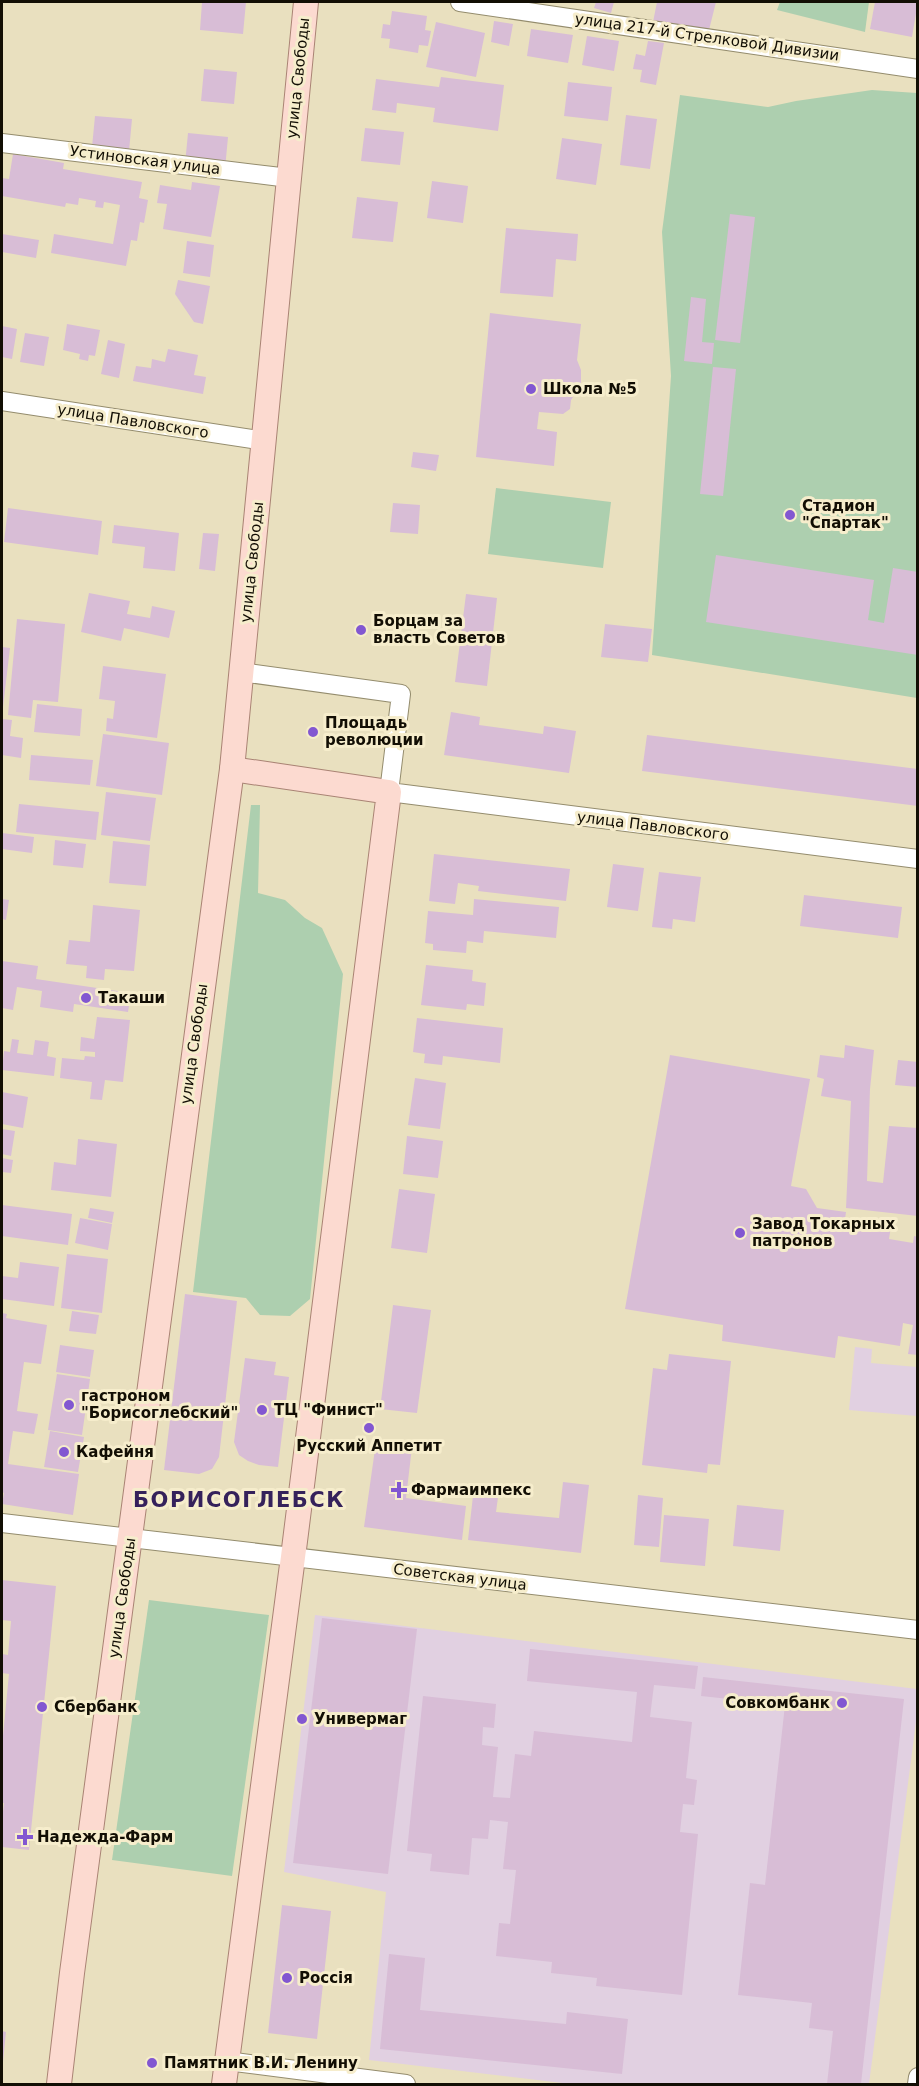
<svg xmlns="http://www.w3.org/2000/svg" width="919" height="2086" font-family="'DejaVu Sans',sans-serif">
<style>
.industrial{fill:#e1d0e1}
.green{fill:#adcfaf}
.building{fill:#d8bdd6}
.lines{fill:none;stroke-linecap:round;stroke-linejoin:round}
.minor-casing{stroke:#948c6d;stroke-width:20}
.major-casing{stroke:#a98374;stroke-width:26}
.minor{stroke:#fff;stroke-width:18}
.major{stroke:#fcdad0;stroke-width:24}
.poi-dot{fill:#8257d1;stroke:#f6edcc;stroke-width:2}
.labels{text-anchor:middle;stroke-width:6;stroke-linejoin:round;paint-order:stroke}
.street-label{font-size:15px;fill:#120e04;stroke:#f6edcc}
.poi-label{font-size:15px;font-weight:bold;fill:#120e04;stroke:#f6edcc;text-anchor:start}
.district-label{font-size:21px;font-weight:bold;letter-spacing:1.5px;fill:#35215b;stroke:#f6edcc}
</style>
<rect width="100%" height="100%" fill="#e9e0bf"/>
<g class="industrial">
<path d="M855 1347 872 1349 871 1363 917 1367V1416L849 1410Z"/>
<path d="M315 1615 917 1689V1714L869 2084H571L369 2060 386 1892 284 1872Z"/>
</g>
<g class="green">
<path d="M780 2H869L865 32 777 10Z"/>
<path d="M872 90 917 93V698L652 655 671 376 662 232 680 95 768 107 796 101Z"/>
<path d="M496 488 611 502 603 568 488 554Z"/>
<path d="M251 805H260L258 893 285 900 305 918 322 928 343 974 310 1299 290 1316 260 1315 246 1298 193 1292Z"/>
<path d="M149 1600 269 1615 232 1876 112 1860Z"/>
</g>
<g class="building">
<path d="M202 2H246L243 34 200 30Z"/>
<path d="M596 2H614L611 13 594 8Z"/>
<path d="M657 2H716L708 34 653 22Z"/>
<path d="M875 2H918L912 37 870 29Z"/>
<path d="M392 11 427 16 425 30 431 31 428 46 419 45 418 53 389 48 390 39 381 38 383 24 390 25Z"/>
<path d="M494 21 513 24 509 46 491 42Z"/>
<path d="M436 22 485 33 476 77 426 67Z"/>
<path d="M531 29 573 35 568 63 527 56Z"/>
<path d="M587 36 619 41 614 71 582 65Z"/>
<path d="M648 41 664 43 656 85 640 82 642 70 633 69 636 54 645 56Z"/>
<path d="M204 69 237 72 234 104 201 101Z"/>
<path d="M441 77 504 85 498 131 433 122 435 108 397 103 396 113 372 110 376 79 439 87Z"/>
<path d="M568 82 612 87 608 121 564 116Z"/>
<path d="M626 115 657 119 650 169 620 165Z"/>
<path d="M95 116 132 119 129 151 92 147Z"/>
<path d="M365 128 404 132 400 165 361 161Z"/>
<path d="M188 133 228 137 225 169 185 164Z"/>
<path d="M562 138 602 144 596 185 556 179Z"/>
<path d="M13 154 64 163 63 169 142 182 139 198 148 200 144 223 140 222 137 241 131 240 126 266 51 253 54 234 113 244 120 205 104 202 103 208 95 207 96 201 79 198 78 205 66 203 65 207 2 196V178L9 179Z"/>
<path d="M432 181 468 186 463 223 427 218Z"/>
<path d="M192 182 220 186 211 237 163 229 167 204 157 203 160 185 191 190Z"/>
<path d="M357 197 398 202 393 242 352 238Z"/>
<path d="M730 214 755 217 740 343 715 340Z"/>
<path d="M506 228 578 234 576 261 556 259 553 297 500 293Z"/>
<path d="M2 234 39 240 36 258 2 252Z"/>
<path d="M187 241 214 245 210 277 183 273Z"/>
<path d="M178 280 210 286 203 324 194 322 175 294Z"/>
<path d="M691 297 706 299 702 342 714 343 712 364 684 361Z"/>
<path d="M490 313 581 324 577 360 581 370V385L571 400 570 409 563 414 539 412 537 429 557 432 554 466 476 457Z"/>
<path d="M67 324 100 330 95 356 89 355 88 361 79 359 80 354 63 350Z"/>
<path d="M2 326 17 329 12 359 2 357Z"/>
<path d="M25 333 49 337 44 366 20 362Z"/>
<path d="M108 340 125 344 119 378 101 374Z"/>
<path d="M168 349 198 355 194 375 206 377 203 394 133 381 136 366 151 368 152 359 165 362Z"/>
<path d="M713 367 736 369 723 496 700 494Z"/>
<path d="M413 452 439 455 436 471 411 467Z"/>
<path d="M393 503 420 505 418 534 390 532Z"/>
<path d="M8 508 102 521 98 555 4 542Z"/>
<path d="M114 525 179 533 175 571 143 568 145 547 112 543Z"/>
<path d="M203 533 219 534 215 571 199 569Z"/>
<path d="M716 555 874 580 868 620 884 623 893 568 918 572V655L706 622Z"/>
<path d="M89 593 130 601 127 614 150 618 152 606 175 611 169 638 124 628 121 641 81 632Z"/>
<path d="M466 594 497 598 487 686 455 682Z"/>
<path d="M17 619 65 624 58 702 33 700 31 718 8 715Z"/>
<path d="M605 624 652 629 648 662 601 657Z"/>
<path d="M2 647 10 648 3 707H2Z"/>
<path d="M103 666 166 674 157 738 106 731 107 718 113 719 115 701 99 699Z"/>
<path d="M37 704 82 709 80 736 34 732Z"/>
<path d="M451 712 480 717 479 725 543 734 544 726 576 731 569 773 444 755Z"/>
<path d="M2 719 12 720 10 736 23 738 21 758 2 755Z"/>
<path d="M103 734 169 743 162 795 96 786Z"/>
<path d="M647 735 918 769V806L642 771Z"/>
<path d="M31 755 93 760 90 785 29 780Z"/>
<path d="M106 792 156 798 150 841 101 835Z"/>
<path d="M19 804 99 812 96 840 16 832Z"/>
<path d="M2 833 34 837 32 853 2 849Z"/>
<path d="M55 840 86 844 83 868 53 865Z"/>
<path d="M113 841 150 845 146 886 109 883Z"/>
<path d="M434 854 570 869 566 901 478 891 479 886 458 883 455 904 429 901Z"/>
<path d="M613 864 644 868 638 911 607 907Z"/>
<path d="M659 872 701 877 695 922 673 919 672 929 652 927Z"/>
<path d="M804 895 902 907 898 938 800 926Z"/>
<path d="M2 899 9 900 6 920 2 919Z"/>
<path d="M474 899 559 907 556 938 484 931 483 943 467 941 466 953 433 950V944L425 943 428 911 473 915Z"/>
<path d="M93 905 140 910 134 971 105 969 104 980 86 978 87 966 66 964 69 940 90 942Z"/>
<path d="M2 961 38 966 36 979 131 993 128 1012 74 1004 73 1012 40 1007 42 991 17 987 13 1010 2 1008Z"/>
<path d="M426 965 473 970 472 981 486 983 484 1006 467 1004 466 1010 421 1005Z"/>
<path d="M97 1017 130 1020 123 1082 105 1080 102 1100 90 1099 92 1082 60 1078 62 1058 84 1060 85 1056 95 1057V1052L80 1051 81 1037 94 1039Z"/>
<path d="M417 1018 503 1028 500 1063 443 1056 442 1065 424 1063 425 1054 413 1052Z"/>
<path d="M12 1039 19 1040 17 1053 33 1055 35 1040 49 1042 47 1056 56 1058 54 1076 2 1070 4 1051 10 1052Z"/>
<path d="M845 1045 874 1050 870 1089 867 1181 883 1183 889 1126 918 1128V1216L846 1208 851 1101 821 1096 824 1079 817 1077 820 1055 844 1058Z"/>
<path d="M670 1055 810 1079 791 1186 806 1189 817 1208 846 1212 845 1219 891 1226 889 1239 913 1243 914 1236 918 1237V1355L908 1354 913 1325 903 1323 900 1346 838 1336 835 1358 722 1341 723 1325 625 1309Z"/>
<path d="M898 1060 918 1062V1087L895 1085Z"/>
<path d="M415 1078 446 1083 440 1129 408 1125Z"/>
<path d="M2 1092 28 1097 23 1128 2 1124Z"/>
<path d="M2 1129 15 1131 11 1156 2 1154Z"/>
<path d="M407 1136 443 1141 438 1178 403 1174Z"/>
<path d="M78 1139 117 1144 111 1197 51 1190 54 1162 76 1165Z"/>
<path d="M2 1158 13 1160 11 1173 2 1172Z"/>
<path d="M399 1189 435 1194 427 1253 391 1248Z"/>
<path d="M2 1205 72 1214 68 1245 2 1236Z"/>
<path d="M90 1208 114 1212 112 1223 88 1218Z"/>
<path d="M80 1218 112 1224 108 1250 75 1243Z"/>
<path d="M67 1254 108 1259 102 1313 61 1308Z"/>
<path d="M20 1262 59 1267 54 1306 2 1299V1276L18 1278Z"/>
<path d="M185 1294 237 1301 219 1457 212 1469 199 1474 164 1470Z"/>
<path d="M393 1305 431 1310 417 1413 380 1409Z"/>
<path d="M72 1311 99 1315 96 1334 69 1331Z"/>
<path d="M2 1313 7 1314 6 1318 47 1325 41 1364 24 1362 17 1411 38 1414 34 1434 13 1431 8 1464 79 1474 73 1515 2 1504 4 1493 2 1492Z"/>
<path d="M60 1345 94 1350 90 1377 56 1372Z"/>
<path d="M669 1354 731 1361 720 1465 708 1464 707 1473 642 1465 653 1368 667 1370Z"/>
<path d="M245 1358 276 1362 274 1375 289 1377 278 1467 259 1465 248 1461 239 1455 234 1442Z"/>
<path d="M57 1374 90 1379 82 1435 48 1430Z"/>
<path d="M50 1431 84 1437 78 1472 44 1467Z"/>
<path d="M376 1442 412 1447 406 1498 466 1506 462 1540 364 1527Z"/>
<path d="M563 1482 589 1485 581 1553 468 1540 474 1487 499 1490 496 1512 559 1518Z"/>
<path d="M638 1495 663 1498 659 1547 634 1545Z"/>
<path d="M737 1505 784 1510 780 1551 733 1546Z"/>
<path d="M664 1515 709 1519 705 1566 660 1562Z"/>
<path d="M2 1580 56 1586 29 1850 2 1847V1820L4 1803H2V1746L9 1674 2 1673V1654L8 1655 11 1621 2 1620Z"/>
<path d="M322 1618 417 1629 388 1874 293 1863Z"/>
<path d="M530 1649 698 1666 695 1689 654 1685 650 1717 692 1722 686 1778 697 1780 694 1805 683 1804 680 1832 698 1834 682 1995 596 1986 597 1978 551 1973 552 1962 496 1956 499 1923 510 1924 516 1870 503 1869 508 1822 490 1820 488 1839 472 1838 469 1875 430 1871 432 1854 407 1851 423 1696 496 1704 494 1728 483 1727 482 1745 498 1747 493 1797 510 1798 515 1754 531 1756 534 1731 632 1742 637 1692 527 1681Z"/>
<path d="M703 1677 904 1699 861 2084H827L833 2031 809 2028 812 2003 738 1995 750 1883 765 1885 785 1705 701 1696Z"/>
<path d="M282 1905 331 1911 317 2039 268 2033Z"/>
<path d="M389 1954 425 1958 420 2010 566 2024 567 2012 628 2019 622 2074 380 2049Z"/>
<path d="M2 2031 6 2032 3 2062 2 2061Z"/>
</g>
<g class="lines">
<defs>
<g id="minor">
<path d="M460 2 918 69"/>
<path d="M2 143 289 178"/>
<path d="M2 401 265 441"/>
<path d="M241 672 401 694 389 792 918 859"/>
<path d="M2 1523 918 1630"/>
<path d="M227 2061 406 2084"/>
<path d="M917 2084 918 2077"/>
</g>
<g id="major">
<path d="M59 2084 72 1973 232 769 306 2"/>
<path d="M224 2084 293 1557 389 792 232 769"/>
</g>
</defs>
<use href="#minor" class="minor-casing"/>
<use href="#major" class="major-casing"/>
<use href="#minor" class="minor"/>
<use href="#major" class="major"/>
</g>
<g class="poi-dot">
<circle cx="531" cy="389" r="6"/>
<circle cx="790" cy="515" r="6"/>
<circle cx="361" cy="630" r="6"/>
<circle cx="313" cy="732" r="6"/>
<circle cx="86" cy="998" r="6"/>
<circle cx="740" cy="1233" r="6"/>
<circle cx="69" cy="1405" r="6"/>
<circle cx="262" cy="1410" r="6"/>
<circle cx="369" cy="1428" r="6"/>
<circle cx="64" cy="1452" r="6"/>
<path d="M396 1481h6v6h6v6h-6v6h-6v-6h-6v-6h6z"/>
<circle cx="842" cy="1703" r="6"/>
<circle cx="42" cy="1707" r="6"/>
<circle cx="302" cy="1719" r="6"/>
<path d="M22 1828h6v6h6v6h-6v6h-6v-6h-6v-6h6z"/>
<circle cx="287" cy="1978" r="6"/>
<circle cx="152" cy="2063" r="6"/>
</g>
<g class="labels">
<g class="street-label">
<text transform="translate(707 37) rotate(8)" y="5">улица 217-й Стрелковой Дивизии</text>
<text transform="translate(298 78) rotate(-84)" y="5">улица Свободы</text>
<text transform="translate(145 160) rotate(7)" y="5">Устиновская улица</text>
<text transform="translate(133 421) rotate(9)" y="5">улица Павловского</text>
<text transform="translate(252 562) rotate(-84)" y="5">улица Свободы</text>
<text transform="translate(653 826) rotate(7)" y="5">улица Павловского</text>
<text transform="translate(194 1044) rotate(-82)" y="5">улица Свободы</text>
<text transform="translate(460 1577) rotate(7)" y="5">Советская улица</text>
<text transform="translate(122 1598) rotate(-82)" y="5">улица Свободы</text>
</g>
<g class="poi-label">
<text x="543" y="394">Школа №5</text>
<text x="802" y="511">Стадион<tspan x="802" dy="17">"Спартак"</tspan></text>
<text x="373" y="626">Борцам за<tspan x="373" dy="17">власть Советов</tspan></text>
<text x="325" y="728">Площадь<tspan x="325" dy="17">революции</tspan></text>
<text x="98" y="1003">Такаши</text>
<text x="752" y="1229">Завод Токарных<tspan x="752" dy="17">патронов</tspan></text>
<text x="81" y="1401">гастроном<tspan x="81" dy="17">"Борисоглебский"</tspan></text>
<text x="274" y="1415">ТЦ "Финист"</text>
<text x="369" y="1451" text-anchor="middle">Русский Аппетит</text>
<text x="76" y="1457">Кафейня</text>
<text x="411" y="1495">Фармаимпекс</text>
<text x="830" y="1708" text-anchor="end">Совкомбанк</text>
<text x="54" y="1712">Сбербанк</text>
<text x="314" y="1724">Универмаг</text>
<text x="37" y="1842">Надежда-Фарм</text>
<text x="299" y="1983">Россiя</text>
<text x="164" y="2068">Памятник В.И. Ленину</text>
</g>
<g class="district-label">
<text x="239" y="1507">БОРИСОГЛЕБСК</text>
</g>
</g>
<rect width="919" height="2086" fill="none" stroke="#120e04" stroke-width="6"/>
</svg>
